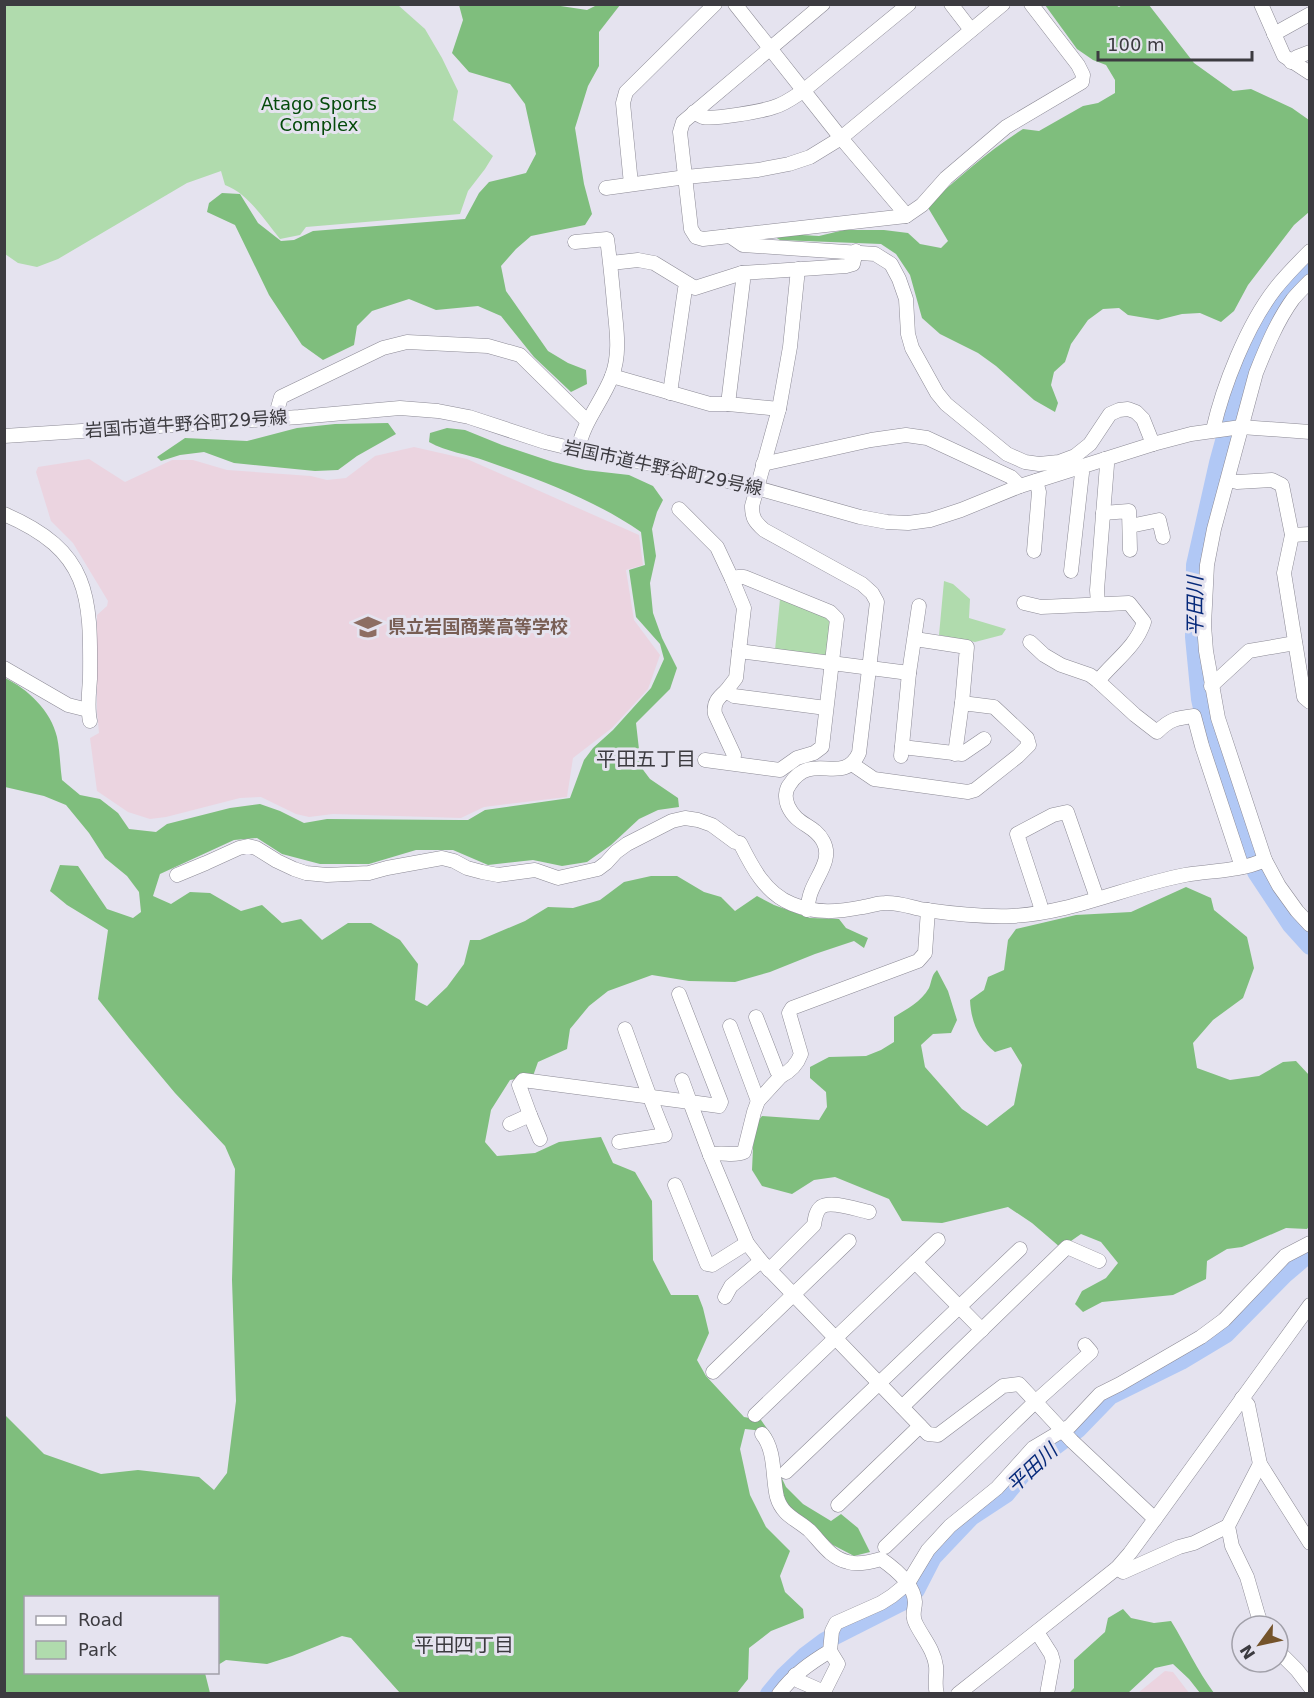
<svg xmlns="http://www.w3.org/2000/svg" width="1314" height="1698" font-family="'DejaVu Sans','Noto Sans JP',sans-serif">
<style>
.education{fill:#ebd4e0}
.green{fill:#b0dbad}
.forest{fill:#7fbe7d}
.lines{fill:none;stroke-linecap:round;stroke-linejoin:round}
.river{stroke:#b1c8f5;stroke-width:18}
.minor-casing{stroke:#8c8a95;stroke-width:15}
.minor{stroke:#fff;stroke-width:14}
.labels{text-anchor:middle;stroke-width:6;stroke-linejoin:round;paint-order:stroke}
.park-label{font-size:18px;fill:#044a0a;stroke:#e5e3ef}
.street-label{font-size:18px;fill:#3c3b40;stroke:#e5e3ef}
.education-label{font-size:18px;font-weight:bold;fill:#785e54;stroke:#e5e3ef;text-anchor:start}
.water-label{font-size:20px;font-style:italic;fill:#06297a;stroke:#e5e3ef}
.neighbourhood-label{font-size:20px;fill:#3c3b40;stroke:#e5e3ef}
</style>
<rect width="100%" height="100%" fill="#e5e3ef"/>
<g class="education">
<path d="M414 447 467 459 639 535 643 565 626 570 634 620 660 655 648 689 612 728 573 758 567 797 484 807 461 818 333 814 309 817 296 814 261 797 240 798 166 817 150 819 128 812 97 791 90 738 99 733 97 711V615L107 606 108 601 73 543 51 521 36 472 38 467 89 459 125 482 172 460H193L227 470 311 476 327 480 346 478 375 456Z"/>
<path d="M1165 1671 1173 1672 1189 1693H1138Z"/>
</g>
<g class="green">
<path d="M5 5H398L425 29 442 58 458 91 453 120 493 156 485 169 468 191 460 214 306 227 300 235 280 239C264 220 249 194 225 185L221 171 187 183 58 259 37 267 18 263 5 254Z"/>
<path d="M944 581 953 584 970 599 969 618 1006 629 1002 635 975 642 939 635Z"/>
<path d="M780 599 830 616 833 621 829 654 820 658 775 650Z"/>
</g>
<g class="forest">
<path d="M1114 4 1119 7 1122 5H1149L1194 63 1233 91 1251 89 1292 108 1309 120V212L1294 225 1248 285 1234 311 1221 322 1200 313 1182 314 1158 320 1128 315 1119 308 1103 309 1088 320 1071 344 1065 362 1054 372 1051 385 1058 403 1055 412 1034 400 996 366 978 353 940 334 922 318 910 275 896 254 881 244 780 240 775 237 785 234 819 236 844 230H884L908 233 920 244 941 248 948 241 927 206C958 178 988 151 1023 129L1039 131 1083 106 1098 103 1115 93V80L1106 65 1093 60 1077 49 1045 5Z"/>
<path d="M459 5H554L587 10 597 5H620L599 32V66L588 86 575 128 584 184 592 214 585 225 531 236 516 249 501 266 506 291 548 351 568 363 586 370 587 384 571 392 534 357 501 316 478 306 436 310 409 299 372 311 357 326 354 345 323 360 302 345 269 295 235 225 207 212 209 203 222 193 240 194 258 223 281 241 294 240 313 231 465 219 479 193 489 182 526 173 536 154 525 104 510 84 469 72 452 53 463 20Z"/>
<path d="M388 423 396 434 357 456 338 470 315 471 234 463 204 452 180 455 161 461 157 457 185 438 247 441 297 428 335 424Z"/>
<path d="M447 428 465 430 502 445 553 462 585 470 629 475 653 486 663 500 657 512 652 529 656 556 650 583 653 613 662 638 677 668 670 689 636 723 641 767 650 779 678 798 679 807 658 810 639 819 611 845 587 862 562 866 533 860 488 865 453 850H416L369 864H320L282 854 257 838 234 840 160 874 153 896 171 904 190 892 210 893 241 911 262 905 282 923 301 919 322 940 348 923H371L400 940 418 964 415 1000 427 1006 447 987 464 964 470 940H480L525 921 548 907 573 908 600 900 624 882 651 876H677L704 892 721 897 735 911 757 896 774 905 810 918 839 919 846 928 868 938 864 948 854 941 815 954 770 972 735 982 689 981 652 975 608 991 589 1006 570 1029 567 1049 538 1062 533 1076 510 1080 491 1110 485 1142 497 1156 535 1153 559 1142 601 1137 613 1163 635 1172 652 1201 653 1260 671 1295H698L703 1308 709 1333 697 1360 706 1376 744 1417 761 1420 771 1434 776 1466 786 1487 803 1504 831 1521 841 1514 858 1528 870 1552 854 1556 833 1545 808 1522 794 1513 783 1497 763 1431 745 1429 740 1449 750 1495 766 1527 790 1551 780 1576 785 1592 803 1609 804 1618 771 1631 749 1648 748 1679 737 1693H400L351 1638 342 1636 292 1656 267 1664 226 1660 218 1665V1598H26V1672L205 1673 210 1693H5L4 1414 44 1454 101 1474 138 1470 199 1477 214 1490 227 1473 236 1401 232 1280 235 1169 225 1146 175 1093 129 1038 98 999 108 930 67 905 50 891 60 865 78 866 107 909 133 918 141 912 139 892 127 876 105 858 89 833 66 805 44 796 5 787V678C28 689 51 711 57 737 60 751 60 766 62 780L80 795 100 799 118 813 129 829 156 832 167 824 230 808 260 804 280 811 304 823 327 819 459 820H468L485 810 570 798 584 760 593 748 613 730 651 688 664 659 660 644 636 617 629 570 645 565 641 532C595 500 538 479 486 461 467 454 447 452 429 442L430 433Z"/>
<path d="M1186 887 1211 898 1214 910 1247 937 1254 968 1243 998 1213 1020 1193 1043 1197 1068 1230 1080 1259 1076 1283 1062 1296 1061 1309 1075 1310 1225 1307 1229 1286 1228 1242 1247 1227 1249 1207 1261 1206 1279 1173 1295 1102 1302 1083 1312 1075 1304 1082 1291 1106 1278 1118 1263 1101 1242 1081 1234 1061 1248 1032 1223 1008 1207 942 1223 902 1221 889 1199 835 1177 814 1180 792 1194 762 1186 752 1170 754 1126 762 1116 819 1120 827 1107 826 1092 810 1078V1067L829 1057 866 1056 881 1050 894 1042V1017C907 1009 921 1002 929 988 932 981 931 976 937 970L948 991 957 1020 951 1033 933 1034 921 1045 925 1067 962 1109 987 1126 1014 1105 1022 1065 1011 1047 995 1052C978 1039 971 1021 970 1000L984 990 988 977 1004 970 1008 940 1016 929 1076 915 1131 912Z"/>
<path d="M1123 1609 1131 1618 1154 1623 1171 1621C1186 1645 1197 1670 1214 1693H1200L1189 1679 1173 1664 1155 1668 1128 1693H1069L1074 1688V1660L1105 1632 1108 1618Z"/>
</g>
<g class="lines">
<g class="river">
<path d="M1310 266 1289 285 1261 335 1244 373 1234 405 1218 463 1195 565 1194 637 1200 699 1207 730 1243 839 1256 872 1291 925 1310 946"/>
<path d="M769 1694 784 1676 805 1656 825 1641 902 1602 916 1590 933 1557 971 1517 1006 1494 1030 1465 1078 1429 1110 1396 1181 1361 1226 1334 1284 1275 1305 1257 1310 1255"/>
</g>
<defs>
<g id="minor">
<path d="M735 4 841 138 903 211 906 216"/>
<path d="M823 4 683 122 680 132 691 229 696 237 703 239 906 216 922 205 946 178 1006 127 1082 82 1083 75 1078 65 1031 4"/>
<path d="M951 4 971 30"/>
<path d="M1261 4 1284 56 1310 73"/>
<path d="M1274 34 1310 14"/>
<path d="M1291 62 1297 57 1310 52"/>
<path d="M694 112C697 114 700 116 703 117 713 120 763 111 774 107 785 104 794 97 803 91L909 4"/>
<path d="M631 184 623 103 626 92 715 4"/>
<path d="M606 188 686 177 758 170 789 164 810 157 841 138 1003 4"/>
<path d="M730 236 743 245 875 254 891 264 899 279 906 299 908 334 912 348 937 393 946 404 1007 454 1025 462 1039 464 1059 462 1075 456 1090 444 1110 414 1119 410 1128 409 1136 412 1143 419 1153 444"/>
<path d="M575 242 607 239C610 260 612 281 614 303 616 327 621 352 612 376 602 402 583 422 578 450"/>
<path d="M611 263 638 260 654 263 695 288 742 273 846 266 853 264 856 251"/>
<path d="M798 269 790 347 779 409 752 506C752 518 755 522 764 530L862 584 872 593 877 602 859 753C843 787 812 750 790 784 785 790 785 799 788 806 797 826 814 824 823 841 833 859 817 875 811 892 809 897 808 904 807 910"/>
<path d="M1310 281C1304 287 1298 293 1293 299 1277 321 1266 348 1256 373L1214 529 1207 565 1204 625 1206 651 1218 718 1265 860 1279 886 1297 911 1310 925"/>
<path d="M612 376 710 404H728L779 409"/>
<path d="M670 393 685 289 688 284"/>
<path d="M728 404 743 281 742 273"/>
<path d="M275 418 281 397 383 348 407 342 488 346 520 355 587 421"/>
<path d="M1213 430C1223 386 1247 325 1275 289 1285 276 1297 264 1310 251"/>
<path d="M4 436 299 417 400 408 438 411 469 417 545 442 578 450 669 467 757 488 860 517 887 522 908 523 930 520 961 510 1020 486 1153 444 1191 434 1241 427 1310 432"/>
<path d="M763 464 871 440 906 435 927 438 1011 477 1020 486"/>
<path d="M1228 480 1237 482 1272 480 1282 485 1292 535 1284 573 1304 697 1310 702"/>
<path d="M679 509 717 547 732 579 744 608 739 651 909 673"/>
<path d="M1103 513 1129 511 1130 550"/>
<path d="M4 514C90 551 91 595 90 679 89 694 87 707 90 721"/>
<path d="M1130 526 1159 520 1163 537"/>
<path d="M1292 535 1310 534"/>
<path d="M1034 551 1039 492 1036 481"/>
<path d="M1071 571 1082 473 1080 467"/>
<path d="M1024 603 1041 607 1129 603 1144 622C1136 647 1114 661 1098 681"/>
<path d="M1098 604 1097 590 1107 465 1105 459"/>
<path d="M915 639 967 647 962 703"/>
<path d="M1030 642 1044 655 1061 665 1090 675 1098 681 1135 715 1157 732C1170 719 1177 718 1194 716L1202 746 1242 867"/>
<path d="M4 668 68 705 88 710"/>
<path d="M1211 686 1249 651 1295 643"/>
<path d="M726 691 736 678 739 651"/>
<path d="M902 747 962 754 984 739"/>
<path d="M901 756 909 673 919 606"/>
<path d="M705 760 780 770 797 758 814 753 822 747 837 619 830 612 744 577H738L732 579"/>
<path d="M733 763 734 755 715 714C713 703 718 698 726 691L734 696 826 708"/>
<path d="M852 764 874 779 968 792 975 790 1018 756 1029 745 1027 738 994 707 962 703 955 754"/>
<path d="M177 875 206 863 239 848 248 846 256 848 277 861 294 869 306 873 327 875 369 873 387 868 442 858 454 861 467 868 482 872 498 875 535 870 558 878 598 869 606 863 616 852 627 844 672 821 685 818 698 820 712 825 735 842 740 843C752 867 765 893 792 904 816 914 838 912 863 907 870 906 878 903 885 903 899 902 913 908 926 910 954 914 984 917 1012 916 1072 913 1127 886 1185 875 1214 870 1237 872 1265 860"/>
<path d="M1041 912 1040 904 1017 834 1053 815 1067 812 1097 898"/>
<path d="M679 994 721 1102 719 1106 690 1102 682 1080"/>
<path d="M730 1026 758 1101"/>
<path d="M781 1076C791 1071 797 1065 801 1054L789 1013 792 1008 918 961 925 953 928 910"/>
<path d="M530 1115 519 1085 523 1080 690 1102 710 1155 747 1243 761 1261 928 1434 938 1435 1003 1386 1019 1384 1072 1441 1155 1519"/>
<path d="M510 1124 530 1115 540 1139"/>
<path d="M619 1142 665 1135C650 1100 638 1064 625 1029"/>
<path d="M710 1155C722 1151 733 1157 744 1152L754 1112 758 1101 781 1076 777 1071 756 1017"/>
<path d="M675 1185 707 1264 712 1265 747 1243"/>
<path d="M915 1262 982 1330"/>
<path d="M769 1270 814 1225C815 1218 816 1211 821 1207 831 1200 858 1210 869 1212"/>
<path d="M725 1297 731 1286 761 1261"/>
<path d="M713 1372 849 1241"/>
<path d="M1242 1398 1248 1405 1260 1464 1310 1543"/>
<path d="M902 1407 1067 1247 1099 1261"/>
<path d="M755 1415 938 1240"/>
<path d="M762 1434C776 1451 772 1477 777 1497 782 1515 796 1519 809 1530 821 1542 830 1558 848 1562 857 1565 871 1562 881 1559 894 1568 914 1584 915 1602 915 1610 911 1615 916 1624 923 1638 934 1650 936 1666 937 1675 934 1685 937 1694"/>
<path d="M1260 1464 1228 1526 1232 1546 1247 1577 1258 1615 1262 1626"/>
<path d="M786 1472 1020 1249"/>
<path d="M838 1505 920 1426"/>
<path d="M885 1547 1035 1402 1091 1352 1085 1345"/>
<path d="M1117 1568 1123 1572 1179 1547 1194 1543 1228 1526"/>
<path d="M1037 1632 1051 1654 1053 1661 1047 1694"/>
<path d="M1278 1651 1297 1670 1310 1687"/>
<path d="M795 1675 799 1681 824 1692 838 1664 830 1651"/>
<path d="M779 1694C793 1675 810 1663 830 1651L832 1631 836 1623 881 1603 892 1596 908 1583 928 1550 950 1526 997 1488 1033 1448 1070 1426 1100 1394 1120 1384 1201 1337 1224 1320 1285 1256 1310 1243"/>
<path d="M958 1694 1117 1568 1130 1553 1155 1519 1310 1305"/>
</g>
</defs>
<use href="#minor" class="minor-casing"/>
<use href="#minor" class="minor"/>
</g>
<defs>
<symbol id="school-bare" viewBox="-9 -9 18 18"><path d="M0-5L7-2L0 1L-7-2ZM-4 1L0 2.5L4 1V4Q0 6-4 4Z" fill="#8d6e63" stroke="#e5e3ef" stroke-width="2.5" paint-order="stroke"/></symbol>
</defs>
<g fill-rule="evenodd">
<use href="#school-bare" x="349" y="608" width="38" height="38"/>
</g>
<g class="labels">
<g class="park-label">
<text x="319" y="110">Atago Sports<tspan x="319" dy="21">Complex</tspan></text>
</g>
<g class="street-label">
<text transform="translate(186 424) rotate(-4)" y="6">岩国市道牛野谷町29号線</text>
<text transform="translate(663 468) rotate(12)" y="6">岩国市道牛野谷町29号線</text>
</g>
<g class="education-label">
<text x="388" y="633">県立岩国商業高等学校</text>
</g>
<g class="water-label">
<text transform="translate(1195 606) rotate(-90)" y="7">平田川</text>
<text transform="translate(1032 1468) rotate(-43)" y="7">平田川</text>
</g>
<g class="neighbourhood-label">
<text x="646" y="766">平田五丁目</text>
<text x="464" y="1652">平田四丁目</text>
</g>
</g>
<rect width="1314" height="1698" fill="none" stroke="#3c3b40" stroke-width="12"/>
<rect x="24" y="1596" width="195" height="78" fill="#e5e3ef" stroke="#a1a0a9" stroke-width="1.5"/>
<rect x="36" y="1616" width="30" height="9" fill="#ffffff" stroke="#a1a0a9" stroke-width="1.5"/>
<text x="78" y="1626" font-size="18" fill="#3c3b40">Road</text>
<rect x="36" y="1641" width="30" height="18" fill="#b0dbad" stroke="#a1a0a9" stroke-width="1.5"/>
<text x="78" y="1656" font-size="18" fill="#3c3b40">Park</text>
<g transform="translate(1260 1644) rotate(237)"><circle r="28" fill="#e5e3ef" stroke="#a1a0a9" stroke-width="1.5"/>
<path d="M0-4.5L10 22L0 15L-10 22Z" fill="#74532a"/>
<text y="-9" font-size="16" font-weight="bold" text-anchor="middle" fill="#3c3b40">N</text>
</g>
<path d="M1098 51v9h154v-9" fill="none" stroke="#3c3b40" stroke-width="3"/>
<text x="1107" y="51" font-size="18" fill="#3c3b40" stroke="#e5e3ef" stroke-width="4.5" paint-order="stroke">100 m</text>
</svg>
